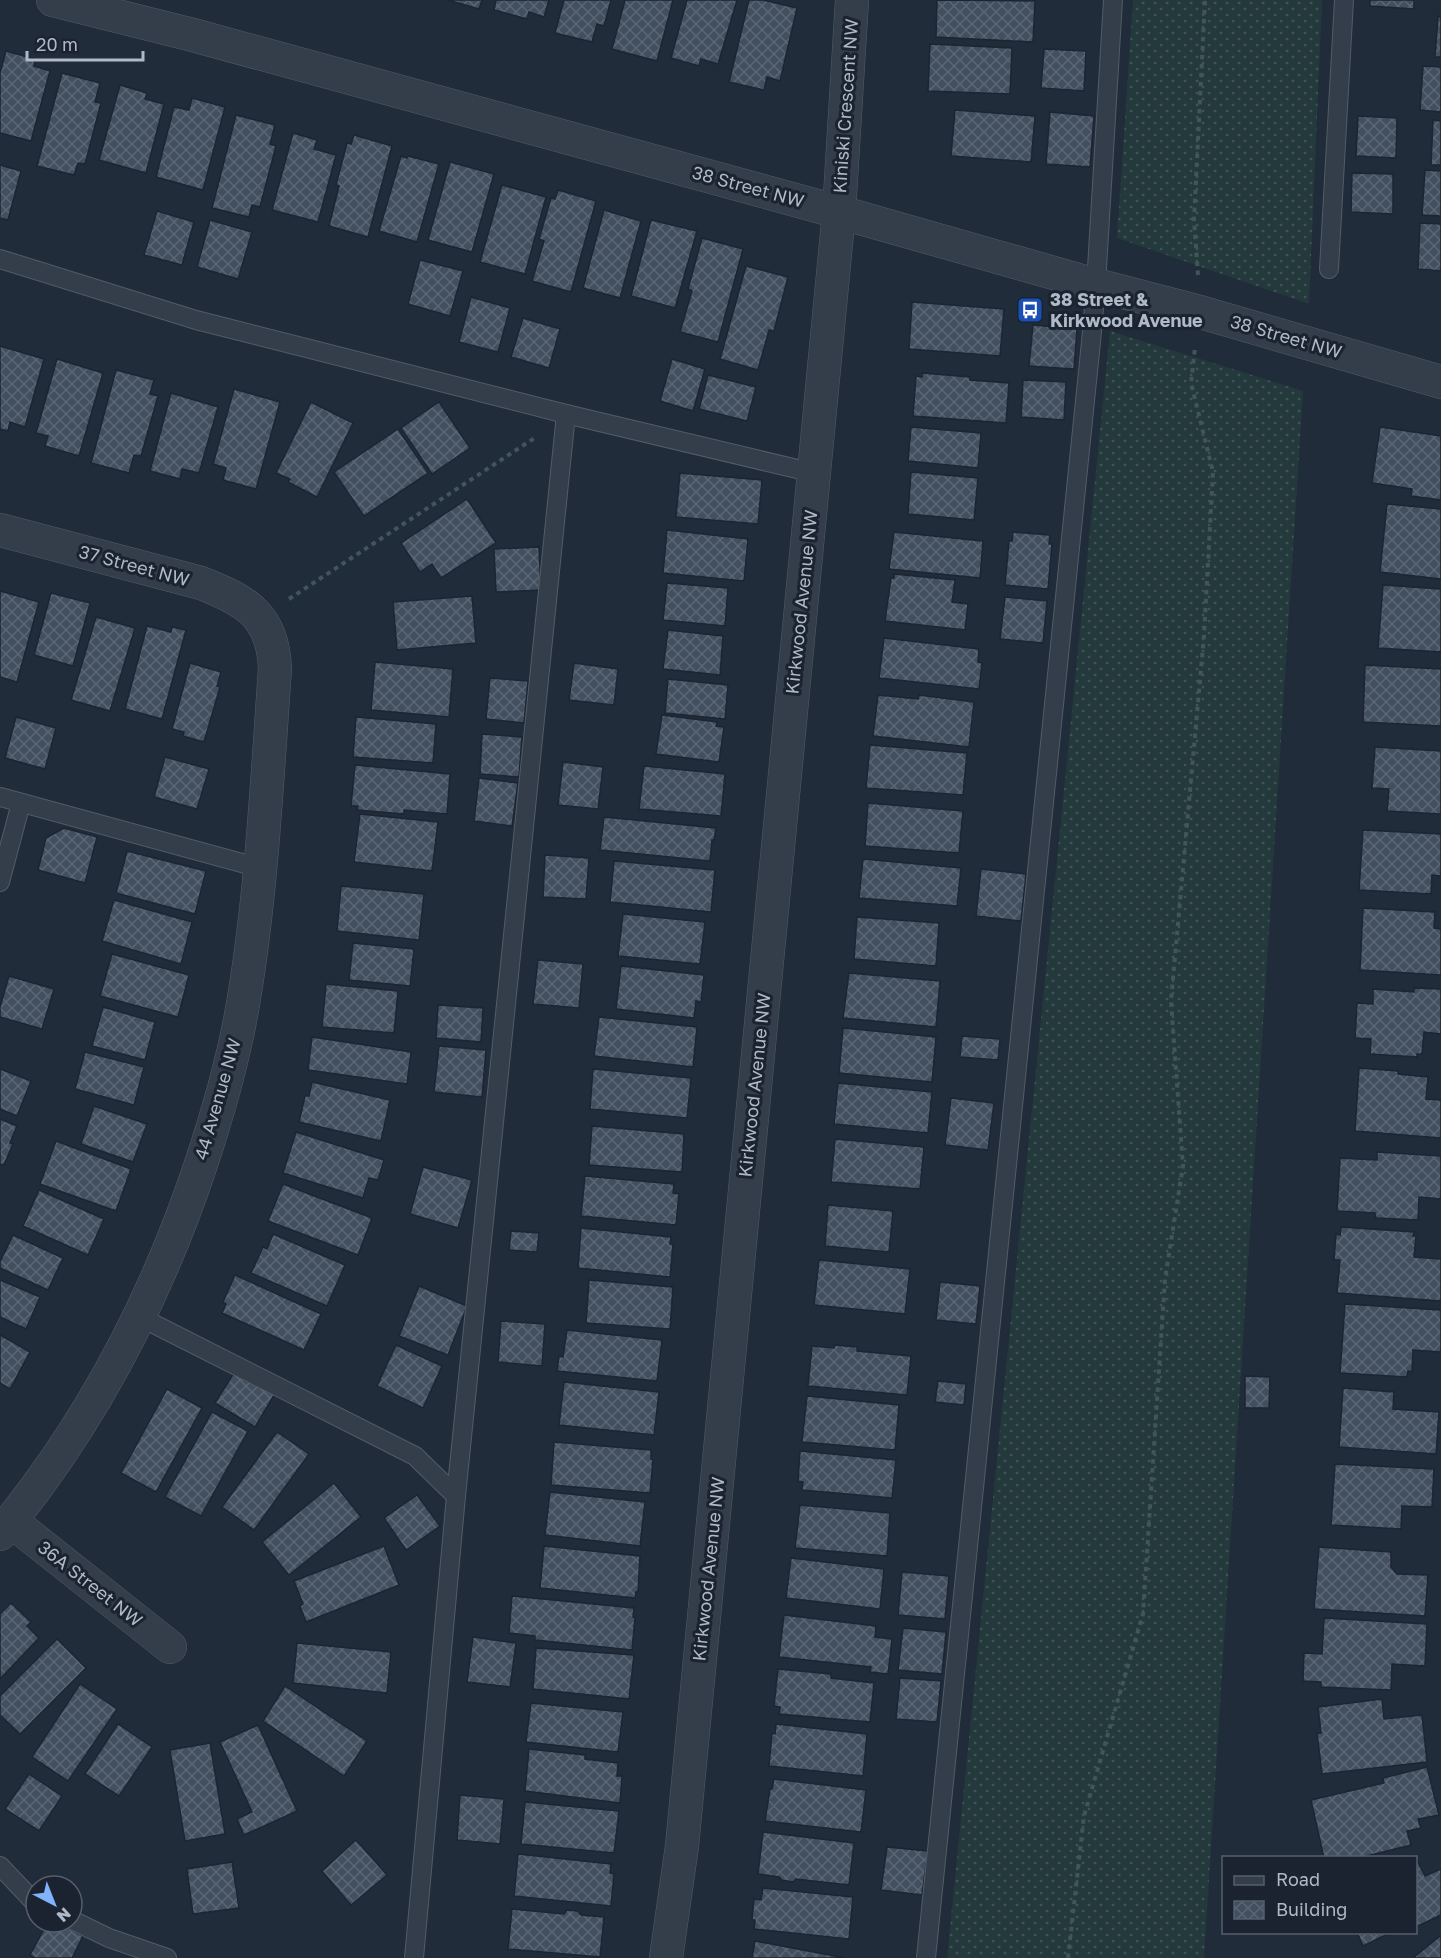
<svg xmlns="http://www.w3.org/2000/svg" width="1441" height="1958" font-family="'Golos Text',sans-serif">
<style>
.grass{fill:url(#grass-dots)}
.building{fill:url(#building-cross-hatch);stroke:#1c2531;stroke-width:1.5}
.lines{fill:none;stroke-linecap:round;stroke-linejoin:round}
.service-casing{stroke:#525c68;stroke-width:20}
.minor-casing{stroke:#525c68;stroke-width:34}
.tertiary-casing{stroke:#525c68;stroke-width:34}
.path{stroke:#405658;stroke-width:4;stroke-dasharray:4.5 4.5;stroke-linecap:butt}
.service{stroke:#343e4a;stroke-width:18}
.minor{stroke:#343e4a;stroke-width:33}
.tertiary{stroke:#343e4a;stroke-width:33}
.labels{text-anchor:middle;stroke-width:6;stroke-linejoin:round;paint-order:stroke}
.street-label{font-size:18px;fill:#afb9c7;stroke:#1a232f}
.poi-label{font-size:18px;font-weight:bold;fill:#afb9c7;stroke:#1a232f;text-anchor:start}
</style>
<defs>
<pattern id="grass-dots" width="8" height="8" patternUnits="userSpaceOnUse" patternTransform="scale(1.5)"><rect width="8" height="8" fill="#23393b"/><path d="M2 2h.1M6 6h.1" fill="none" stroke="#405456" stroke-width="1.8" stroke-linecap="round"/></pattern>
<pattern id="building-cross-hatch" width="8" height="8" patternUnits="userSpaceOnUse" patternTransform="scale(1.5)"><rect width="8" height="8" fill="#424f5f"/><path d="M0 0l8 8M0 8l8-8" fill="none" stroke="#5b6674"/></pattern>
</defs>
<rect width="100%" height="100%" fill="#212c3a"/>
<g class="grass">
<path d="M1133 0H1322L1309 304 1117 238Z"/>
<path d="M1110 331 1303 391 1204 1958H947Z"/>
</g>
<g class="building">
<path d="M448 0H482L479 9Z"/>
<path d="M496 0H549L544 17 529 12 527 19 494 10Z"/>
<path d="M564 0H611L604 26 597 24 592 42 555 33Z"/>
<path d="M625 0H673L657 61 612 49Z"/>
<path d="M687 0H737L718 64 701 59 699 66 671 58Z"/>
<path d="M749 0H763L797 8 780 81 767 77 764 90 729 82Z"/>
<path d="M937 0 1035 1 1033 42 936 37Z"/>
<path d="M1370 0H1414V9L1370 6Z"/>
<path d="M1438 16 1441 17V57H1435Z"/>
<path d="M930 44 1012 48 1010 94 928 91Z"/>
<path d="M1044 49 1086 51 1084 91 1041 88Z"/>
<path d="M6 51 35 59 34 66 50 71 31 141 0 133V73Z"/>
<path d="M1423 66 1441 67V112L1420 110Z"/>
<path d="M62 73 100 83 95 102 101 103 85 164 78 163 74 175 37 166Z"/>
<path d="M120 85 147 93 145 99 164 104 146 173 99 160Z"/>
<path d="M192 98 225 107 203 190 156 177 174 107 189 110Z"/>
<path d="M955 110 1035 116 1031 162 951 156Z"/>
<path d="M1050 112 1094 116 1090 167 1046 164Z"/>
<path d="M236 115 275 125 270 144 276 146 260 207 252 205 249 217 212 208Z"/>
<path d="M1358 116 1397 118 1396 158 1356 156Z"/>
<path d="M1433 120 1441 121V165H1431Z"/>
<path d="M293 133 317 140 314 149 336 155 318 222 272 210Z"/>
<path d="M354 135 392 146 368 237 329 226 339 186 336 185 347 143 351 144Z"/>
<path d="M401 156 407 158 408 156 439 164 417 242 379 231Z"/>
<path d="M450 162 494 174 472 252 428 240Z"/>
<path d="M0 165 21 171 8 220 0 218Z"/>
<path d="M1425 170 1441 171V216L1422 215Z"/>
<path d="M1352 173 1393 174V214L1351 212Z"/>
<path d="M502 185 546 197 525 274 480 262Z"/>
<path d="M558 190 596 201 571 292 532 281 544 241 539 239 551 198 555 199Z"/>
<path d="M604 210 641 221 620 298 583 288Z"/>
<path d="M157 211 194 222 182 265 144 255Z"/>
<path d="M210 220 252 232 238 279 197 267Z"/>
<path d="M651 220 697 231 675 308 631 296Z"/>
<path d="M1420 223 1441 224V271L1418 269Z"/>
<path d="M702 238 743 249 718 342 680 332 692 291 688 289Z"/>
<path d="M420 260 463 271 450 316 408 304Z"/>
<path d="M746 266 788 277 774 331 769 330 758 370 720 359Z"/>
<path d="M471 297 510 308 498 352 459 342Z"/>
<path d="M912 302 1004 309 1000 356 909 349Z"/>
<path d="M523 318 560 329 549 368 511 357Z"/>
<path d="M1033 325 1077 329 1074 369 1029 366Z"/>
<path d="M0 346 44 359 25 427 10 422 8 431 0 429Z"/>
<path d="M57 359 103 373 79 456 45 446 48 436 36 433Z"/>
<path d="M672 359 705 369 693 411 660 401Z"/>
<path d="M116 370 154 380 150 394 158 396 141 456 134 455 129 473 91 463Z"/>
<path d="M922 373 970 377V380L1009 383 1006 423 913 416 916 376 922 377Z"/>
<path d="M708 375 756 387 747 421 699 409Z"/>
<path d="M1023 380 1066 382 1064 420 1021 417Z"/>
<path d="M234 389 280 402 256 489 223 480 226 468 213 464Z"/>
<path d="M171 393 218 407 199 473 182 469 180 479 150 471Z"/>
<path d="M311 402 353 423 317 497 288 482 290 479 276 473Z"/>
<path d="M439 402 470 448 432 474 401 428Z"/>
<path d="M911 427 981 433 978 468 908 461Z"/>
<path d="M1380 427 1441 436V500L1411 496 1412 489 1372 483Z"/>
<path d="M398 429 428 473 364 516 334 472Z"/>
<path d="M911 472 978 478 974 520 908 514Z"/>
<path d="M680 473 762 480 758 524 676 517Z"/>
<path d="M467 499 496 543 441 578 432 564 420 572 401 543Z"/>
<path d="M1387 504 1441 509V579L1380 572Z"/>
<path d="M667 530 748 539 744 581 663 573Z"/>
<path d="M894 532 983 541 980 578 889 569Z"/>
<path d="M1013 532 1050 535 1049 544H1052L1048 589 1005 585 1009 541H1012Z"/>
<path d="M539 547 541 590 496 592 494 549Z"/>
<path d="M894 574 955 580 952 602 968 604 965 630 885 621 891 578H894Z"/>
<path d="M667 583 728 588 725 626 663 620Z"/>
<path d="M1383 585 1441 589V652L1378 648Z"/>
<path d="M0 591 39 602 17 682 0 677Z"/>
<path d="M51 593 90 603 73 666 34 655Z"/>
<path d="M472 596 476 643 397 650 393 602Z"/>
<path d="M1005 597 1047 601 1043 643 1000 639Z"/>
<path d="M96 617 135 628 110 711 71 700Z"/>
<path d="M147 626 171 632 172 627 186 630 162 719 125 709Z"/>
<path d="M668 630 723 636 720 675 663 669Z"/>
<path d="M884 638 979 649 978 662 982 663 979 689 879 678Z"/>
<path d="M375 662 453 669 449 717 371 710Z"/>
<path d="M190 663 221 672 217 686 220 687 204 742 183 736 184 732 172 729Z"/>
<path d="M574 663 618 669 614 705 569 700Z"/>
<path d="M1365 665 1441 669V726L1363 722Z"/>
<path d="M490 678 528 681 524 723 486 719Z"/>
<path d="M668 679 728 685 725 719 665 713Z"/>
<path d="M878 695 918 699 919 695 974 702 969 747 873 736Z"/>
<path d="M662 715 717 722 716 726 724 727 719 762 656 754Z"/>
<path d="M16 717 56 728 45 769 5 758Z"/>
<path d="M356 717 436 724 433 763 353 757Z"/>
<path d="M482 734 522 737 519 777 480 774Z"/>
<path d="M870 745 967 753 963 795 866 788Z"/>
<path d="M1375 747 1441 751V814L1387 811 1389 789 1372 788Z"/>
<path d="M165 757 209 769 197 809 154 797Z"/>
<path d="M563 762 603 767 598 809 558 805Z"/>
<path d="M355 765 450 774 447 814 404 810V814L357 810 358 806H351Z"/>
<path d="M644 766 725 774 721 816 639 809Z"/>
<path d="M479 778 518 783 512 826 474 821Z"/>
<path d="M868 803 963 811 959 853 865 846Z"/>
<path d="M360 814 438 822 432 871 354 862Z"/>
<path d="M604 817 716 828 714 840H712L710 861 600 850Z"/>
<path d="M64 828 97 837 85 883 38 870 46 838Z"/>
<path d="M1363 830 1441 834V876L1432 875 1431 894 1359 890Z"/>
<path d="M127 851 206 871 195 914 116 893Z"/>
<path d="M545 855 589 858 586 899 543 897Z"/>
<path d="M863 859 961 868 957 906 859 898Z"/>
<path d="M614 861 715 870 711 912 610 902Z"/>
<path d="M981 869 1026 874 1021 921 976 916Z"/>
<path d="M341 886 424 894 419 940 337 931Z"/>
<path d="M114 900 192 922 181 964 102 941Z"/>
<path d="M1363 908 1435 912 1434 928 1441 929V975L1360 970Z"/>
<path d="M623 914 705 922 700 964 618 956Z"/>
<path d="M857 917 939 923 936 966 854 959Z"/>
<path d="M353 943 414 949 410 986 349 980Z"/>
<path d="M112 954 189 975 178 1017 100 996Z"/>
<path d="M538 960 583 964 579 1008 533 1004Z"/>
<path d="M621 966 704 975 701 1002 696 1001 694 1018 616 1009Z"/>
<path d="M849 973 940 981 936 1027 843 1018Z"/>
<path d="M9 976 54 989 42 1029 0 1017V1007Z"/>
<path d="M326 984 398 991 394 1033 322 1027Z"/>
<path d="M1414 988 1441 989V1034L1424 1032 1422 1054H1417V1057L1370 1054 1371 1039 1355 1038 1357 1003 1373 1004V989L1414 992Z"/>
<path d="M438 1005 483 1008 481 1042 436 1038Z"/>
<path d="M103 1007 155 1022 145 1060 92 1046Z"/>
<path d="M599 1017 697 1027 693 1067 594 1056Z"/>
<path d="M843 1028 936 1037 932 1082 839 1073Z"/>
<path d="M962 1036 1000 1039 998 1060 960 1057Z"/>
<path d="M312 1037 411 1052 407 1084 308 1070Z"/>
<path d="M439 1046 486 1050 482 1097 434 1092Z"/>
<path d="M85 1052 144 1067 134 1105 75 1089Z"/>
<path d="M1359 1068 1398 1071V1074L1428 1077 1426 1099 1441 1100V1138L1355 1131Z"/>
<path d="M0 1069 31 1081 17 1116 0 1109Z"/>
<path d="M593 1069 691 1078 687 1118 590 1109Z"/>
<path d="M312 1082 390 1100 381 1141 299 1122 305 1096H309Z"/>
<path d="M838 1083 932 1092 928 1133 834 1124Z"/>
<path d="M951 1098 994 1103 988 1150 945 1145Z"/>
<path d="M94 1106 147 1124 133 1162 81 1144Z"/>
<path d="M0 1119 17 1126 10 1143 13 1144 4 1165 0 1164Z"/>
<path d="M592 1126 684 1134 682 1172 589 1165Z"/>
<path d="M296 1132 384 1160 378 1180 369 1178 363 1198 283 1173Z"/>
<path d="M835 1139 924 1147 920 1189 831 1182Z"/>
<path d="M56 1141 131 1169 116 1211 40 1184Z"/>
<path d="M1377 1152 1441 1156V1199L1419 1197 1418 1220 1376 1218 1375 1213 1337 1211 1340 1158 1377 1160Z"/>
<path d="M423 1167 472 1180 458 1228 410 1214Z"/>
<path d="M585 1176 674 1184 673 1193 679 1194 676 1225 581 1216Z"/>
<path d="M283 1184 372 1218 358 1255 268 1221Z"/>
<path d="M39 1190 104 1219 88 1255 23 1226Z"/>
<path d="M828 1205 893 1211 889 1252 825 1246Z"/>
<path d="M1341 1227 1414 1232 1413 1236H1416L1414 1257 1441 1259V1301L1337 1293 1340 1260H1334L1336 1234 1340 1235Z"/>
<path d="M581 1228 671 1237 670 1244H673L670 1277 578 1268Z"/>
<path d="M511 1231 539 1233 537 1252 509 1250Z"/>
<path d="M273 1234 345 1265 327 1306 251 1273 263 1247 267 1249Z"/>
<path d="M13 1235 63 1258 48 1290 0 1268V1262Z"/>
<path d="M819 1260 910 1269 905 1314 814 1305Z"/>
<path d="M235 1275 321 1314 304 1350 222 1313 226 1304 223 1302Z"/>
<path d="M0 1280 40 1297 26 1329 0 1317Z"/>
<path d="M589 1280 673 1287 670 1329 586 1323Z"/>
<path d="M940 1282 980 1286 976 1324 936 1320Z"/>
<path d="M419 1286 467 1306 448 1355 399 1336Z"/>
<path d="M1345 1304 1441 1310V1352L1413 1350 1412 1372 1408 1371 1407 1377 1340 1373Z"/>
<path d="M501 1321 545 1324 542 1366 498 1362Z"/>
<path d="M567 1330 662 1340 657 1381 557 1371 559 1356 563 1357Z"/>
<path d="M0 1335 30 1352 10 1389 0 1383Z"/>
<path d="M396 1345 442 1366 423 1408 377 1386Z"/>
<path d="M834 1345 857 1347V1351L911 1356 907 1395 808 1386 812 1346 834 1348Z"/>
<path d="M237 1368 276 1392 255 1427 215 1403Z"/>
<path d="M1245 1376 1270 1377 1269 1408H1245Z"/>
<path d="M938 1381 966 1384 964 1405 935 1402Z"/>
<path d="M564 1382 659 1392 654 1435 559 1425Z"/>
<path d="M1343 1388 1394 1392 1393 1409 1439 1412 1436 1454 1339 1447Z"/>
<path d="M167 1389 202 1408 156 1492 121 1473Z"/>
<path d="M807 1396 899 1405 895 1450 802 1442Z"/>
<path d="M212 1412 248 1431 201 1516 165 1497Z"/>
<path d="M277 1432 309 1454 254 1530 222 1507Z"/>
<path d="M554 1442 651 1450V1459L653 1460 650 1493 551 1485Z"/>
<path d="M800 1451 896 1460 892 1498 802 1490 803 1482 798 1481Z"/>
<path d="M1335 1464 1434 1469 1432 1507 1402 1506 1401 1529 1331 1525Z"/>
<path d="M334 1483 361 1517 289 1575 262 1542Z"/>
<path d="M550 1492 645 1502 640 1546 545 1535Z"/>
<path d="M417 1495 440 1526 406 1550 384 1518Z"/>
<path d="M800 1505 890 1513 887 1556 795 1548Z"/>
<path d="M384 1546 399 1585 306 1622 300 1606 303 1604 294 1581Z"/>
<path d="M544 1546 640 1556 638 1592H636L635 1598 540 1588Z"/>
<path d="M1319 1547 1391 1552V1567L1397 1574 1428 1575 1425 1616 1314 1609Z"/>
<path d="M791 1558 884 1569 880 1609 786 1598Z"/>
<path d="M902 1572 949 1576 945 1619 898 1615Z"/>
<path d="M512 1596 634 1608 633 1617 635 1618 632 1650 535 1640V1636L509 1633Z"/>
<path d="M11 1603 31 1622 27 1626 39 1638 0 1679V1614Z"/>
<path d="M784 1615 876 1626 875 1637 892 1639 888 1674 870 1672 871 1667 779 1657Z"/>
<path d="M1324 1618 1427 1624 1425 1666 1392 1664 1391 1690 1321 1687V1682L1303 1681 1304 1653 1322 1654Z"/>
<path d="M903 1628 946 1632 942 1674 898 1670Z"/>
<path d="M473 1637 516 1643 510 1687 467 1682Z"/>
<path d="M57 1639 86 1668 20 1734 0 1715V1696Z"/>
<path d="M297 1643 391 1652 387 1693 293 1683Z"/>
<path d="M536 1648 634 1655 629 1699 533 1689Z"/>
<path d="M778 1669 831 1674V1678L874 1683 870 1722 779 1714 780 1707 774 1706Z"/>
<path d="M900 1678 941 1681 937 1722 896 1719Z"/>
<path d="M80 1684 117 1709 68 1781 32 1757Z"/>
<path d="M285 1686 367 1741 344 1776 263 1721Z"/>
<path d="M1382 1699 1384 1719 1422 1715 1427 1762 1322 1774 1317 1733H1321L1318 1707Z"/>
<path d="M531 1703 623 1712 618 1752 526 1742Z"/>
<path d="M118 1724 152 1747 119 1796 85 1774Z"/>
<path d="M776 1724 867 1734 863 1776 769 1766 772 1733 775 1734Z"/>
<path d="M258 1725 297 1811 244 1835 237 1819 252 1812 220 1742Z"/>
<path d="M210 1743 225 1834 185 1841 170 1750Z"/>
<path d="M529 1749 585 1755V1759L618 1763 617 1776H622L620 1803 525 1791Z"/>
<path d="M1427 1767 1439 1815 1418 1819 1421 1828 1407 1831 1411 1845 1359 1858H1324L1311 1800 1384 1783 1383 1778Z"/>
<path d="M29 1774 62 1796 39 1831 5 1809Z"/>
<path d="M774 1779 866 1790 861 1832 765 1821 770 1789H772Z"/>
<path d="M460 1795 504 1799 500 1844 457 1840Z"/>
<path d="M525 1802 619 1811 614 1853 521 1844Z"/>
<path d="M763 1832 854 1843 849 1885 796 1879 793 1882 782 1880 779 1877 758 1874Z"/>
<path d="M356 1840 387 1875 351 1905 322 1871Z"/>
<path d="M887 1847 928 1851 922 1895 881 1890Z"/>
<path d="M518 1854 611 1864 610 1873 614 1874 611 1906 514 1896Z"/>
<path d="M1415 1856 1425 1876 1441 1869V1915L1416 1927V1858H1413Z"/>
<path d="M232 1862 239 1908 193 1914 187 1869Z"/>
<path d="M763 1888 853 1897 849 1939 754 1929 755 1920H752L754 1899 761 1900Z"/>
<path d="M512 1909 564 1914 567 1910 578 1911 581 1915 604 1917 600 1957 508 1949Z"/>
<path d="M48 1922H56L83 1936 72 1958H35L30 1955Z"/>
<path d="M1357 1932H1392L1363 1946Z"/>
<path d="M1441 1935V1958H1413Z"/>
<path d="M755 1941 845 1958H752Z"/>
</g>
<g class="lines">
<defs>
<g id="service">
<path d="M0 259 196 320 566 414 814 473"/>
<path d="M1329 269 1344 0"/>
<path d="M0 797 260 868"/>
<path d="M0 882 21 803"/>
<path d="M140 1317 415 1456 456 1496"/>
<path d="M0 1866 36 1904"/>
<path d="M72 1920 109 1938 167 1958"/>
<path d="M414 1958 456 1496 566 414"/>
<path d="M926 1958 1091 342 1096 285 1113 0"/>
</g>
<g id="minor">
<path d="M0 530 201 583C247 601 273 616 275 669 267 779 262 889 244 998 235 1054 219 1110 201 1164 156 1299 91 1424 0 1534"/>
<path d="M11 1521 170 1647"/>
<path d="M666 1958 682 1846 839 212 852 0"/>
</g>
<path id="tertiary" d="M53 0 193 35 839 212 1096 285 1200 312 1441 382"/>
</defs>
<use href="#service" class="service-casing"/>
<use href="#minor" class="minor-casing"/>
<use href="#tertiary" class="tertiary-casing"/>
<g class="path">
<path d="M1198 275 1194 220 1205 0"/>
<path d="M289 599 536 437"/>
<path d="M1068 1958 1084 1816 1143 1614 1165 1279 1183 1166 1171 1001 1204 636 1213 472 1191 383 1195 348"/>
</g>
<use href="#service" class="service"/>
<use href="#minor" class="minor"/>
<use href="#tertiary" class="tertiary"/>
</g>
<defs>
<symbol id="bus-square" viewBox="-11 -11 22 22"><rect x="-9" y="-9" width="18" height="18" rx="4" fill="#1a4fb4" stroke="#1a232f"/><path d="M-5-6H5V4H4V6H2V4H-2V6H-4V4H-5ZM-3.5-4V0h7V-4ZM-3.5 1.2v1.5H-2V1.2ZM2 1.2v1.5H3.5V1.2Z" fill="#fff"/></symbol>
</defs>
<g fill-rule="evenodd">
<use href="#bus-square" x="1015" y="295" width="30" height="30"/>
</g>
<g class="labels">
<g class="street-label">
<text transform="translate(846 106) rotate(-86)" y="6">Kiniski Crescent NW</text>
<text transform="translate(748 187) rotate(15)" y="6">38 Street NW</text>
<text transform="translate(1286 337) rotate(16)" y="6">38 Street NW</text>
<text transform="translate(134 566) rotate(15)" y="6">37 Street NW</text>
<text transform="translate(802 602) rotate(-84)" y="6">Kirkwood Avenue NW</text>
<text transform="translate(755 1085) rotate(-84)" y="6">Kirkwood Avenue NW</text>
<text transform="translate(218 1099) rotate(-74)" y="6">44 Avenue NW</text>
<text transform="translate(709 1569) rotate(-84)" y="6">Kirkwood Avenue NW</text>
<text transform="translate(90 1584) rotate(38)" y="6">36A Street NW</text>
</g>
<g class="poi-label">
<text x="1050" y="306">38 Street &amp;<tspan x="1050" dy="21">Kirkwood Avenue</tspan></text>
</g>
</g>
<rect x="1222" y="1856" width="195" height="78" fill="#1a232f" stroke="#565f6c" stroke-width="1.5"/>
<rect x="1234" y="1876" width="30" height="9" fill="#343e4a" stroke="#565f6c" stroke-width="1.5"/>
<text x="1276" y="1886" font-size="18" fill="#afb9c7">Road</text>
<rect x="1234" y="1901" width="30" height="18" fill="url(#building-cross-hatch)" stroke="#565f6c" stroke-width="1.5"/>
<text x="1276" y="1916" font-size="18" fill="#afb9c7">Building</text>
<g transform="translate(54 1904) rotate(138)"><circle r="28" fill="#1a232f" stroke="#565f6c" stroke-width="1.5"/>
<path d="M0-4.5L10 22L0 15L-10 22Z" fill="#80b3fb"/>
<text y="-9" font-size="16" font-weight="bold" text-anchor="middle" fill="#afb9c7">N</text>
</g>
<path d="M27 51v9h116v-9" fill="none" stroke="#afb9c7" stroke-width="3"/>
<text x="36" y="51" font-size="18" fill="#afb9c7" stroke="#1a232f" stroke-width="4.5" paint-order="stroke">20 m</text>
</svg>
